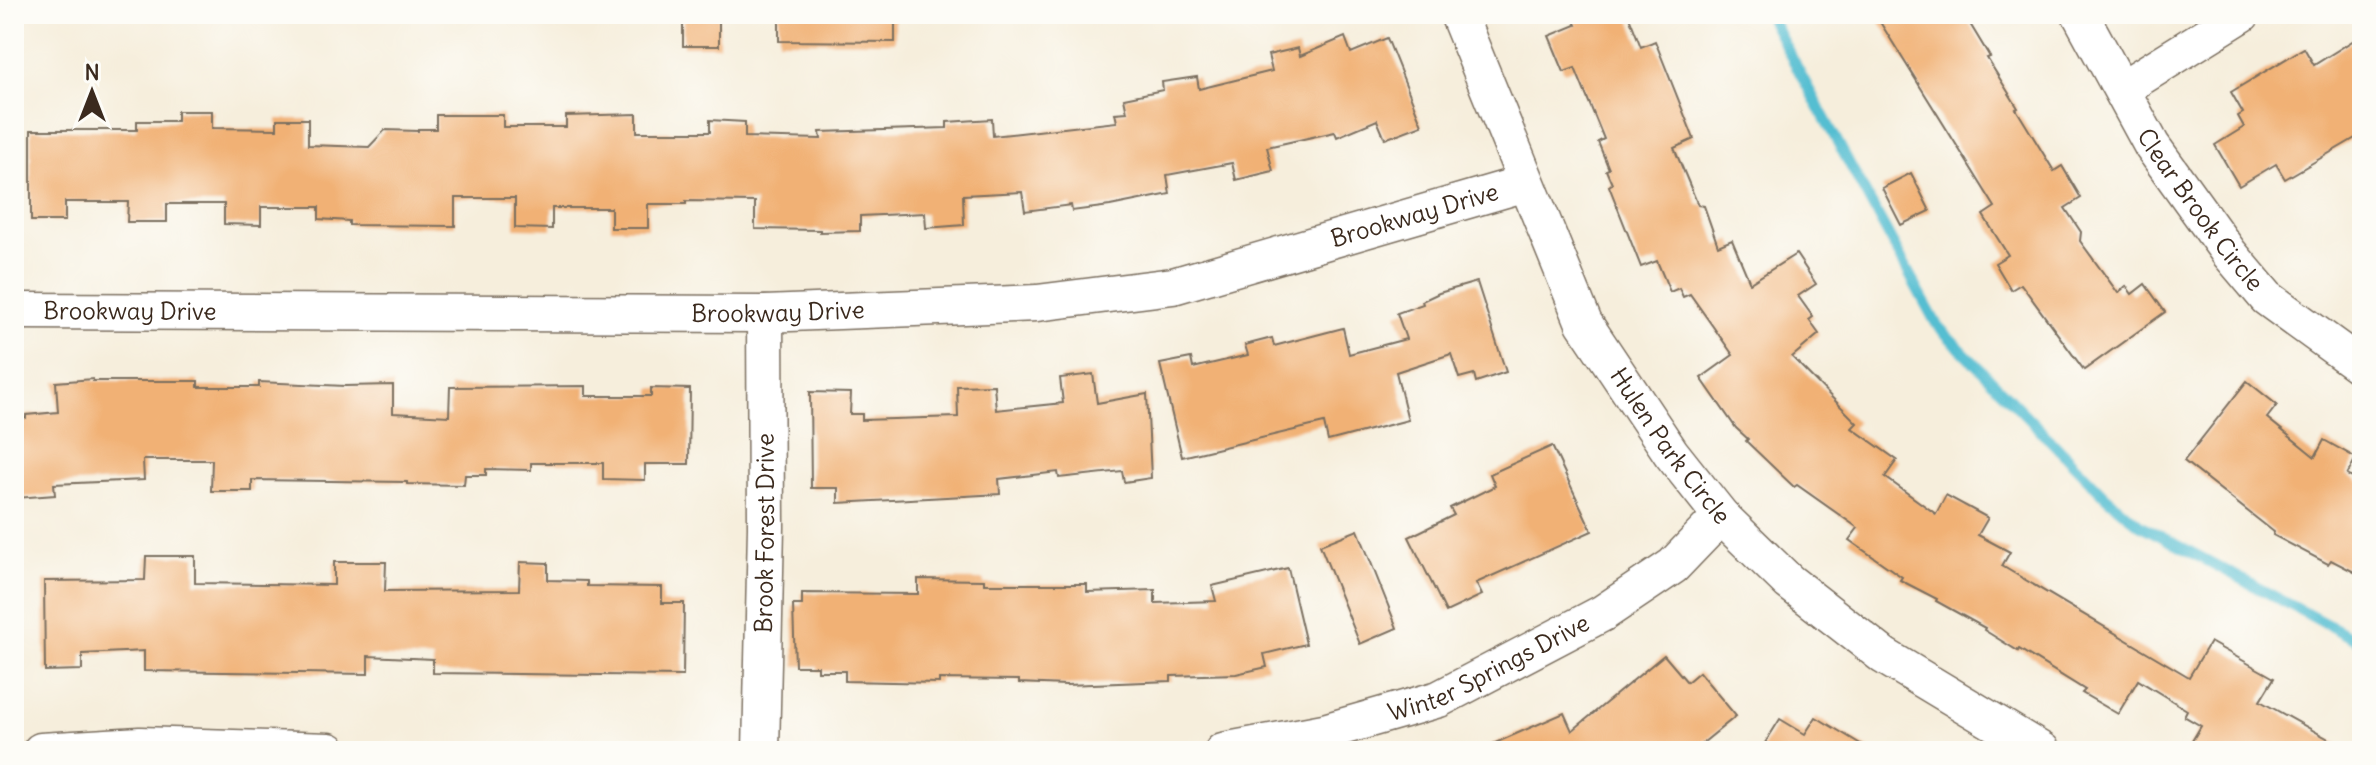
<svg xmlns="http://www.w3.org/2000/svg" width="2376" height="765" font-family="Delius,sans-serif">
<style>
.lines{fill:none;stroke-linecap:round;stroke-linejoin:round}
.stream{stroke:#55bed1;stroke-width:11}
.building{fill:#f1b174}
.street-casing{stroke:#7c6f60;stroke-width:39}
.street{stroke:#fff;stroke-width:36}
.labels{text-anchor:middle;stroke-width:6;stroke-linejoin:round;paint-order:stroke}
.street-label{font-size:24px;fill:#3b2a1e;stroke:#fdfcf7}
</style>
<rect width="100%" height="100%" fill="#fdfcf7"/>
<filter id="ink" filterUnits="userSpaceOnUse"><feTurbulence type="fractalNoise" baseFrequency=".0125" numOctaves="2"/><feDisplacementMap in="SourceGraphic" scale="16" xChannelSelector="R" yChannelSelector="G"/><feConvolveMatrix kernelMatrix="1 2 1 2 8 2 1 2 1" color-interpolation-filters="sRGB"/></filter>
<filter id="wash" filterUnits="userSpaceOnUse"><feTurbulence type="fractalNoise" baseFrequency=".006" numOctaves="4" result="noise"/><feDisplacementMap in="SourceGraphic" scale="32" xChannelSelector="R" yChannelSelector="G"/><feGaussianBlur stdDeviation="1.8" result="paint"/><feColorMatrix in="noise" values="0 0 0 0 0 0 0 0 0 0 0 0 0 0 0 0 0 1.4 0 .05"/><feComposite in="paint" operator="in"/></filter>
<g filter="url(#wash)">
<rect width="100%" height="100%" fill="#f6eedc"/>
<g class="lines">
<path class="stream" d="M1768 14 1937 325 2106 497 2140 525 2362 643"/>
</g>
<g id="blocks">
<g class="building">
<rect x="683" y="14" width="36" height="32"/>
<path d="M779 14H895V42L779 41Z"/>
<path d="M1571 14H1628L1641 47 1655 41 1694 139 1674 148 1698 205 1704 206 1718 246 1732 240 1750 283 1796 254 1816 284 1798 296 1813 317 1809 320 1819 334 1792 357 1857 423 1852 428 1897 460 1885 477 1936 514 1946 495 1988 518 1978 535 2010 552 2002 566 2189 677 2210 642 2274 678 2260 701 2350 751H2186L2201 726 2184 716 2187 710 2138 680 2118 714 2082 693 2085 690 2019 649 2018 651 1984 630 1985 628 1936 601 1937 599 1900 580 1902 577 1849 540 1858 528 1797 485 1794 487 1746 441 1748 439 1736 428 1701 378 1733 355 1690 294 1683 297 1679 288 1670 292 1657 261 1641 267 1609 186 1612 184 1606 170 1609 169 1598 142 1604 139 1575 68 1564 72 1549 36 1576 25Z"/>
<path d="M1875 14H1964L1990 57 1987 58 2018 108 2016 109 2054 171 2062 166 2081 198 2065 208 2081 232 2080 241 2118 293 2126 286 2132 294 2145 284 2165 312 2084 370 2021 284 2011 290 1995 263 2008 255 1983 215 1995 207Z"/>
<path d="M2362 35V134L2285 179 2276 164 2239 186 2215 145 2244 127 2238 116 2243 113 2231 92 2304 48 2314 65Z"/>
<path d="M1345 37 1351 53 1387 38 1422 125 1385 139 1377 120 1337 137 1335 132 1267 147 1273 171 1236 180 1232 163 1167 175 1170 194 1110 206 1072 211 1071 205 1025 211 1022 192 963 195 964 225 926 228 925 213 860 216V231L820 232V230L755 229V202L686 201V204H648V228H611V208H552V229L515 228V198H455V226L349 225V221L319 219V207H261V225L224 224V204H167V222H127L128 202H65V221H31V130H137V121H177V111H212V128L277 129V119H308V145L369 147 385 130 418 131V129H436V115H503V127H566V116L637 114V132H710V120L745 122V137L821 139 820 132 947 128V122L992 119 993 136 1117 122 1115 113 1127 112 1124 98 1163 90 1162 82 1197 77 1199 89 1272 71 1268 55 1298 48 1300 56Z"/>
<path d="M1911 173 1930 211 1901 225 1882 188Z"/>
<path d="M1477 282 1506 372 1476 382 1474 374 1459 378 1451 354 1396 372 1408 420 1328 441 1324 423 1182 457 1160 364 1191 358 1193 368 1248 355 1245 345 1272 338 1274 346 1343 328 1349 354 1406 339 1397 313 1423 304 1422 301 1439 293Z"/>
<path d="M1093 374 1097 403 1147 394 1151 478 1124 482 1122 471 1059 478 1058 472 999 479 1000 494 838 503V488H811L810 392 851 393 850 414H862V420L958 417 957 386 994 385 996 410 1063 403 1060 378Z"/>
<path d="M93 379V381H198V387H259V382L345 386 393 385V413L449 416 450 387 586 386V396H651V388L690 389 689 464H645V480L603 479V463H531V470L486 469V475H465L464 485 407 484V482L252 480V491H211L212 460H143L144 480 54 484 55 495 16 498 14 419 26 418V415L58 412 56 382Z"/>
<path d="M2247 381 2277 405 2267 418 2315 457 2324 440 2356 458 2347 475 2362 483V576L2331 560 2328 564 2273 535 2274 532 2184 461Z"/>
<path d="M1552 446 1592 531 1476 583 1482 595 1446 612 1409 537 1454 515 1450 508 1495 486 1490 474Z"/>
<path d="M1358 530 1397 628 1360 644 1320 545Z"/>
<path d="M146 556H195V583L334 585V562H386L385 591 519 590 520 562 548 563V580L587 581V586L662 587V603H684L683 676 433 673V659L368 656V674L144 671V651L82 654V670L45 671 44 581 145 580Z"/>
<path d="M1288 568 1306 644 1264 654 1267 667 1236 674 1171 676V681L1066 685 1019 683V680L939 679V683L845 681V671H818V666H795L793 605H802V593L918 594V579L984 580V584H1087V592L1155 590V603L1216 601 1212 586Z"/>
<path d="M1664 655 1687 682 1699 672 1736 716 1693 751H1477L1564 713 1572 731Z"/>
<path d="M1816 717 1872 751H1760L1780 719 1805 734Z"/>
</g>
</g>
</g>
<g filter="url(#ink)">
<use href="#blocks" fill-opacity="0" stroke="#7c6f60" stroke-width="2"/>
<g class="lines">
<defs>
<g id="street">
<path id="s1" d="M1458 14 1584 323 1671 453 1721 516 1789 582 1884 656 2042 751"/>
<path id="s2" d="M2080 14 2152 146 2229 253 2267 298 2362 367"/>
<path d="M2123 88 2242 14"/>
<path id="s3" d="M14 311 765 314 1037 303 1173 286 1526 183"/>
<path d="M41 751 140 745 329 751"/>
<path id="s4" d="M761 751 766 527 765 314"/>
<path id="s5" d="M1223 751 1324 732 1439 699 1603 613 1673 566 1721 516"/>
</g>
</defs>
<use href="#street" class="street-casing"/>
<use href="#street" class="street"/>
</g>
</g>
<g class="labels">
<g class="street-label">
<text dy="8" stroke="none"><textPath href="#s2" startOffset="230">Clear Brook Circle</textPath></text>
<text dy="8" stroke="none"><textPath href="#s3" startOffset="1412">Brookway Drive</textPath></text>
<text dy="8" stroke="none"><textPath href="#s3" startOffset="116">Brookway Drive</textPath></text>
<text dy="8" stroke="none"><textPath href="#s3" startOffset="764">Brookway Drive</textPath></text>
<text dy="8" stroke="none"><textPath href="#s1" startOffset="484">Hulen Park Circle</textPath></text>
<text dy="8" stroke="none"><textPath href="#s4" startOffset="218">Brook Forest Drive</textPath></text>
<text dy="8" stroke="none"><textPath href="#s5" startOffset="280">Winter Springs Drive</textPath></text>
</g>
</g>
<rect width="2376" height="765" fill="none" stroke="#fdfcf7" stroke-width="48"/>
<g transform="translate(92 92)" stroke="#fdfcf7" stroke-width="6" paint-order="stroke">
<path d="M0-6L14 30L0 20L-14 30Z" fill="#3b2a1e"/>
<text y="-12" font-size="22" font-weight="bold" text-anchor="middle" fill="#3b2a1e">N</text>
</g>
</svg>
